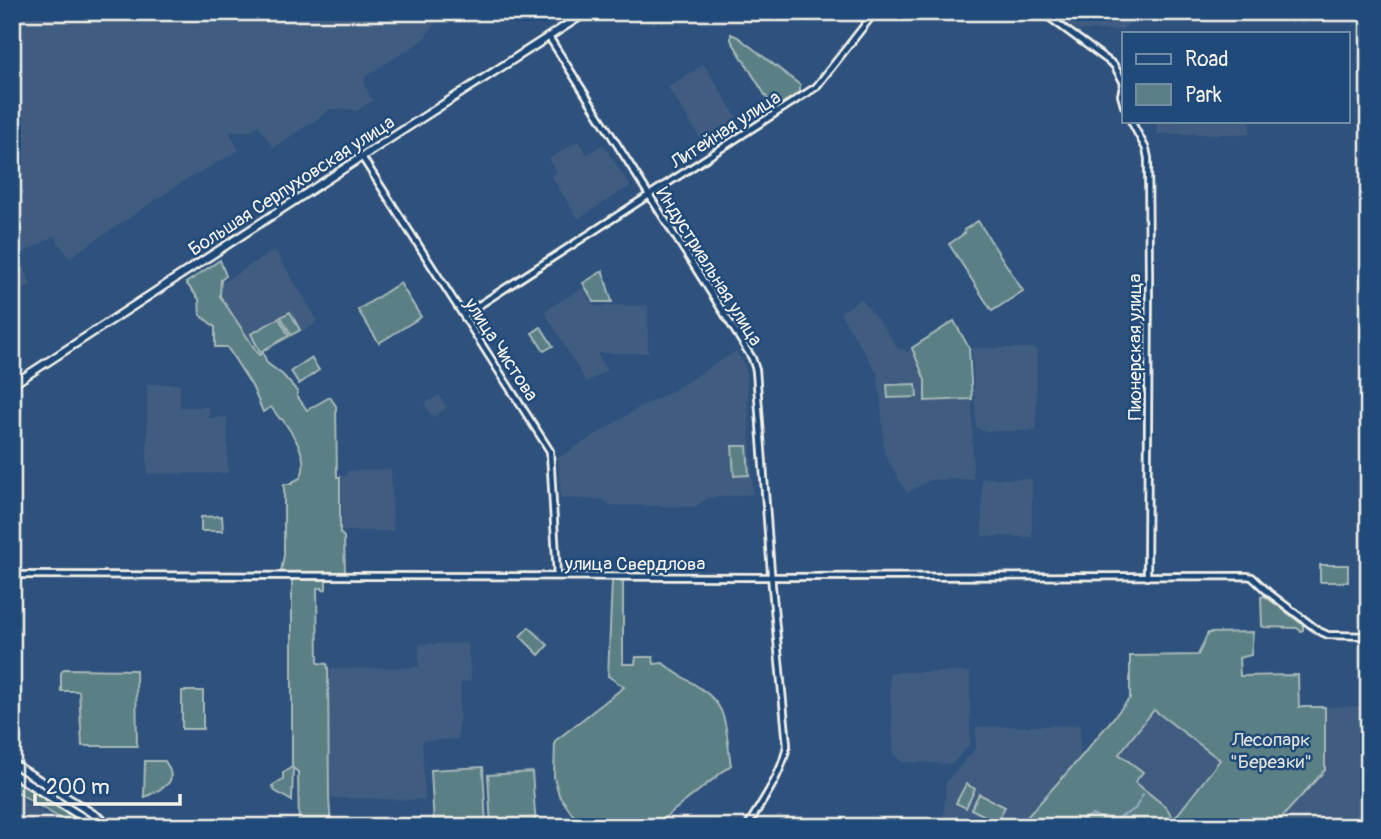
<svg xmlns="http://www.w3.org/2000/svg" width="1381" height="839" font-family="Pangolin,sans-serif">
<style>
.built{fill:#3f5c80}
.green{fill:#5a8086;stroke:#a7b8b7;stroke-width:2;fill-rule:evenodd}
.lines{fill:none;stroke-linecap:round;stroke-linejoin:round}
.stream{stroke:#92aac0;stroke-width:2}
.minor-casing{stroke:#f4f1e8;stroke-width:10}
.major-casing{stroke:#f4f1e8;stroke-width:11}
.minor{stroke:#1f4a7a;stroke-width:4.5}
.major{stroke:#1f4a7a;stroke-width:6}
.labels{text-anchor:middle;stroke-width:5;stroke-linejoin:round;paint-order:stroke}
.street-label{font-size:19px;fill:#f4f1e8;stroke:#1f4a7a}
.park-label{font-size:19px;fill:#dde0d9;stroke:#1f4a7a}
</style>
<rect width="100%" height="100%" fill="#2e527d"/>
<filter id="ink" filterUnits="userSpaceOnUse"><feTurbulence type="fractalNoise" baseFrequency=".0143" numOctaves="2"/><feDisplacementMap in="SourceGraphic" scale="14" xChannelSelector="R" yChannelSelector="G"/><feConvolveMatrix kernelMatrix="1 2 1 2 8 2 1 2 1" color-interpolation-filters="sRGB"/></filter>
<g filter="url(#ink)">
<g class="built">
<path d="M12 12H503L496 17 467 14 437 22 422 41 366 76 364 85 373 100 355 112 351 109H330L323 115 273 148 258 125 251 131 230 132 239 151 184 181 69 258 54 236 23 253 12 238Z"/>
<path d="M1052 12H1129V24L1122 30H1077Z"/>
<path d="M704 64 741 125 706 148 668 87Z"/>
<rect x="1157" y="121" width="93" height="13"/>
<path d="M578 141 587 154 603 144 630 186 578 219 551 176 557 172 549 159Z"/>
<path d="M12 249 26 273 31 285 12 297Z"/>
<path d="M275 250 317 319 314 325 259 355 220 295 223 282Z"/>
<path d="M583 288 594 306 648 305V353H597L607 371 586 382 544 311Z"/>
<path d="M861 299 886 330 898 349H905L906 352 912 348 925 380V401L972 399 973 479 929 480 907 493 884 453 881 402 877 373 840 313Z"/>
<path d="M972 348H1034L1037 350 1036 431H983L976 427Z"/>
<path d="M736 351 746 367 753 494 708 498 696 507 609 505 604 500 561 498 558 458 640 407 672 391Z"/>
<path d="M147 384H180V407H209V418L227 417 228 473 147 474Z"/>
<path d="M439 395 447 408 433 417 424 404Z"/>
<path d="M391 469 393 531H342V476H346L347 471Z"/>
<path d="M982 478 1032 479V537L982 536Z"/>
<path d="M468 643 471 680 461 683 458 739 422 741 425 800 329 798 328 669 419 667V644Z"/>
<path d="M889 672H970V744L952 764 902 762 894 754Z"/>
<path d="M1369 706V827H1273L1325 770V707Z"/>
<path d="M1154 710 1221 760 1174 819 1166 807 1135 782 1142 772 1119 754Z"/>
<path d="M1080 725V758L1018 827H943L946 782 976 748V727Z"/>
<path d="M12 793 68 827H12Z"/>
</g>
<g class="green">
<path d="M731 34 738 37 800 85V92L774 108 772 106 731 40Z"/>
<path d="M978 221 1023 291 992 311 949 244 965 233 964 230Z"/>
<path d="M220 260 226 276 221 280 220 296 259 355 263 353 267 363 283 375 297 391V396L307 410 330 397 336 406 337 477H340V533L344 537 345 572H281L284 555V484H292V482L300 478C311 459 293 434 282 419H280L271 407 263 412 252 386 227 347H215V327L200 315 199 299 186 283Z"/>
<path d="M603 271V272L612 302H594L583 283Z"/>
<path d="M400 283 421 317 379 343 358 310Z"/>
<path d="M290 312 300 330 291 335 281 317Z"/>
<path d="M279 318 289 336 260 352 251 334Z"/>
<path d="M954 321 969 348 972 399 925 401V380L912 348Z"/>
<path d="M541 327 553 346 544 351 532 333Z"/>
<path d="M311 358 319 370 299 384 291 371Z"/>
<path d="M916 384 917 397 888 398 887 385Z"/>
<path d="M732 446H747L749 475 734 476Z"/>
<path d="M222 516 223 531H201V517Z"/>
<rect x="1320" y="565" width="28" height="17"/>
<path d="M292 577 323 578 326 579V589L323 590 322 588H317L318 663 327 664 328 669 329 798 331 827H299L298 772 293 768 292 801 275 791 272 786 283 779V773L292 767Z"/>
<path d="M612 581H622L623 583V664H635L636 657H653L654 664 663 663C681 680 715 689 723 716 728 731 728 749 731 765L653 827H588L573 815 559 795 554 777 555 741 624 687 608 676Z"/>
<path d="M1263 596 1266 597 1303 625V630L1301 631 1297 628 1264 627 1262 626 1261 597Z"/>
<path d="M529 627 548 645 539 655 520 636Z"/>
<path d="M1253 632 1251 655 1239 658 1240 676 1298 675 1299 707H1325V770L1273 827H1018L1080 758 1130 698V656L1198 655 1208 633ZM1154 710 1220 760 1174 819 1166 807 1135 782 1143 772 1119 754Z"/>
<path d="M64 669 136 670 137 746H82L79 691H61V673Z"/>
<rect x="182" y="691" width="21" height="38"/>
<path d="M145 761H165C180 784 164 787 145 797L144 796Z"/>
<path d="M483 767 486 827H434L431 770Z"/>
<path d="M532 772 536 827H491L488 775Z"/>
<path d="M12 779 89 827H74L12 789Z"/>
<path d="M966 784 975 789 966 808 956 803Z"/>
<path d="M979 794 1005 807 997 822 971 809Z"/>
</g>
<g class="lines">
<g class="stream">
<path d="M1107 819 1113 821 1135 809 1143 794"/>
<path d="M1068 827 1092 815 1102 818"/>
</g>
<defs>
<g id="minor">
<path d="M1042 12 1114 65 1124 83 1121 95 1124 106"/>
<path d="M549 37 722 310 752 358 756 370 772 586 787 745C782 775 762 801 747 827"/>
<path d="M1131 121 1146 149 1148 158 1149 275 1147 577"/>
<path d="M362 157 550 451 557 576"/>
<path d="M464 315 816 87 875 12"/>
<path d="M12 575 760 577 1247 576 1252 577 1269 593 1319 631 1328 635 1369 636"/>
</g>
<g id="major">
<path d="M12 385 397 134 587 12"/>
<path d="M12 763 114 827"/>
<path d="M12 773 98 827"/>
</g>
</defs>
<use href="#minor" class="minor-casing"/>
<use href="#major" class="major-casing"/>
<use href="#minor" class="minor"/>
<use href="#major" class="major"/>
</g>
</g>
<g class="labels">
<g class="street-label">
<text transform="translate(725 129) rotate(-33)" y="7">Литейная улица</text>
<text transform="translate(291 185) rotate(-33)" y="7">Большая Серпуховская улица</text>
<text transform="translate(710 266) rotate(58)" y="7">Индустриальная улица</text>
<text transform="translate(1134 347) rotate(-90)" y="7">Пионерская улица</text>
<text transform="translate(502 349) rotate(57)" y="7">улица Чистова</text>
<text x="635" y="570">улица Свердлова</text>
</g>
<g class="park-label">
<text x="1271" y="746">Лесопарк<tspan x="1271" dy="22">"Березки"</tspan></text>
</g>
</g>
<rect width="1381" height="839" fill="none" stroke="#1f4a7a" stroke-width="42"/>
<rect x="21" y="21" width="1339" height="797" fill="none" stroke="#f4f1e8" stroke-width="2.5" filter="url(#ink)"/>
<rect x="1122" y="32" width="228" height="91" fill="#1f4a7a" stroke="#748da6" stroke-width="2"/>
<rect x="1136" y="54" width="35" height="10" fill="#1f4a7a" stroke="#748da6" stroke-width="2"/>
<text x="1185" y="66" font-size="21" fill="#f4f1e8">Road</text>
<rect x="1136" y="84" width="35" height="21" fill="#5a8086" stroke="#748da6" stroke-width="2"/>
<text x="1185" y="102" font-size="21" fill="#f4f1e8">Park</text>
<path d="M35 794v10h145v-10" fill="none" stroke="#f4f1e8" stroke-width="3.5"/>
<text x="46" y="794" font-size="21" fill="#f4f1e8" stroke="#1f4a7a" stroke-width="5" paint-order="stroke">200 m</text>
</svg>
